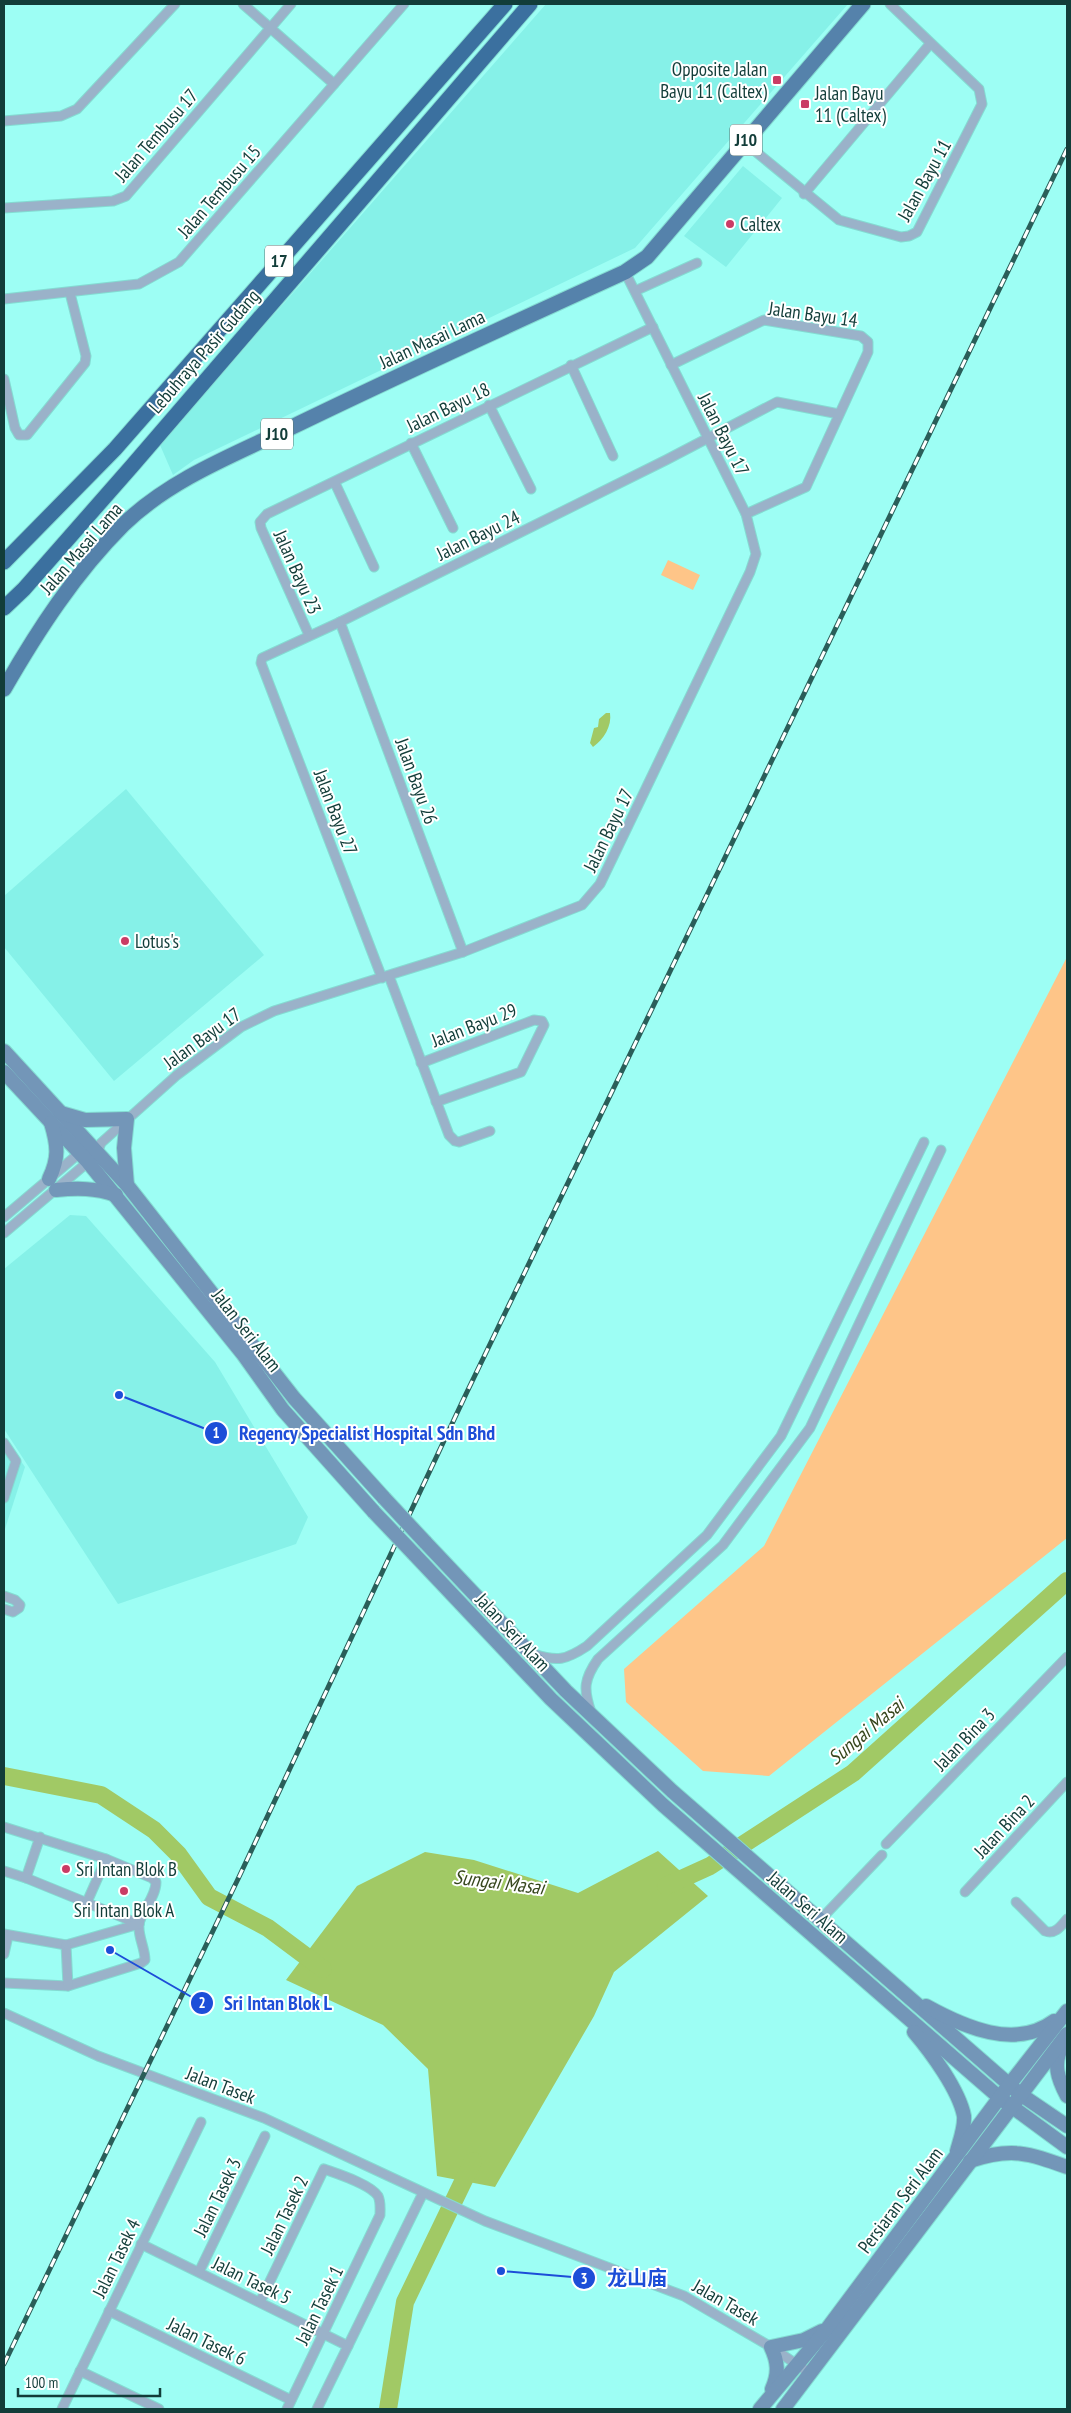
<svg xmlns="http://www.w3.org/2000/svg" width="1071" height="2413" font-family="'PT Sans Narrow','Noto Sans SC',sans-serif">
<style>
.built{fill:#86f1e8}
.green{fill:#fec588}
.water{fill:#a1c965}
.lines{fill:none;stroke-linecap:round;stroke-linejoin:round}
.river{stroke:#a1c965;stroke-width:18}
.street-casing{stroke:#84dbd2;stroke-width:11}
.secondary-casing{stroke:#84dbd2;stroke-width:16}
.primary-casing{stroke:#84dbd2;stroke-width:17}
.highway-casing{stroke:#84dbd2;stroke-width:17}
.street{stroke:#9ab2c9;stroke-width:9}
.secondary{stroke:#7396b8;stroke-width:14}
.primary{stroke:#5582ab;stroke-width:15}
.highway{stroke:#3b709f;stroke-width:15}
.rail-casing{stroke:#2a5e59;stroke-width:5}
.rail{stroke:#fff;stroke-width:3;stroke-dasharray:9;stroke-linecap:butt}
.secondary-bridge-casing{stroke:#84dbd2;stroke-width:16;stroke-linecap:butt}
.secondary-bridge{stroke:#7396b8;stroke-width:14}
.poi-dot{fill:#ca3c65;stroke:#fff;stroke-width:2}
.labels{text-anchor:middle;stroke-width:4;stroke-linejoin:round;paint-order:stroke}
.shield{fill:#fff;stroke:#597774;stroke-width:1}
.shield-label{font-size:18px;font-weight:bold;fill:#123d39}
.poi-label{font-size:19px;fill:#123d39;stroke:#fff;text-anchor:start}
.street-label{font-size:19px;fill:#123d39;stroke:#fff}
.water-label{font-size:20px;font-style:italic;fill:#37471e;stroke:#fff}
.leader{fill:none;stroke:#1d4ed8;stroke-width:2}
.callout-dot{fill:#1d4ed8;stroke:#fff;stroke-width:2}
.mark-label{font-size:15px;text-anchor:middle;font-weight:bold;fill:#fff}
.callout-label{font-size:20px;text-anchor:middle;font-weight:bold;fill:#1d4ed8;stroke:#fff;stroke-width:4;stroke-linejoin:round;paint-order:stroke}
</style>
<rect width="100%" height="100%" fill="#9dfef4"/>
<g class="built">
<path d="M546 4H848L635 248 194 460 173 475 160 445Z"/>
<path d="M743 166 782 198 726 267 684 236Z"/>
<path d="M126 789 264 955 114 1081 4 947V896Z"/>
<path d="M70 1215 86 1216 215 1362 308 1517 296 1544 118 1604 4 1429V1269Z"/>
<path d="M4 1437 25 1467 4 1532Z"/>
</g>
<g class="green">
<path d="M668 560 700 575 693 590 661 575Z"/>
<path d="M1067 957V1538L769 1776 703 1771 626 1702 624 1669 764 1546Z"/>
</g>
<g class="water">
<path d="M606 713H610C612 726 604 739 593 747L590 743 594 728 598 727 599 719Z"/>
<path d="M658 1851 708 1896 614 1972 594 2016 495 2187 437 2176 428 2069 383 2025 286 1980 357 1886 425 1852 474 1860 578 1893Z"/>
</g>
<g class="lines">
<g class="river">
<path d="M4 1776 101 1795 154 1830 178 1854 209 1897 268 1928 323 1969"/>
<path d="M666 1886 710 1866 853 1773 1067 1581"/>
<path d="M388 2409 405 2302 473 2161"/>
</g>
<defs>
<g id="street">
<path d="M243 4 334 84"/>
<path d="M4 121 61 116 77 109 175 4"/>
<path d="M744 142 839 220 901 237 909 236 917 232 982 104 979 89 890 4"/>
<path d="M804 194 930 44"/>
<path d="M4 208 113 201 126 196 291 4"/>
<path d="M635 291 697 263"/>
<path d="M4 299 139 284 179 262 404 4"/>
<path d="M571 365 613 456"/>
<path d="M671 365 764 320 861 336 868 342V352L806 487 746 514"/>
<path d="M4 379 15 428 19 435H27L85 363 86 356 70 293"/>
<path d="M489 405 531 489"/>
<path d="M411 443 453 528"/>
<path d="M335 483 374 567"/>
<path d="M340 622 463 952"/>
<path d="M309 635 261 528 260 522 267 514 653 327"/>
<path d="M389 976 449 1135 455 1141 459 1142 490 1131"/>
<path d="M382 978 261 663 262 658 340 622 666 460 777 402 839 414"/>
<path d="M421 1063 534 1020 542 1021 544 1025 521 1072 436 1102"/>
<path d="M4 1217 83 1150"/>
<path d="M4 1233 88 1162 97 1153 101 1143 177 1075 241 1027 274 1011 463 952 582 905 600 884 750 572 756 554 746 514 625 272"/>
<path d="M4 1443 16 1461 4 1498"/>
<path d="M4 1596 15 1600 20 1605 19 1608 13 1612 4 1609"/>
<path d="M534 1654C557 1662 566 1660 587 1646L707 1535 781 1436 924 1142"/>
<path d="M591 1712C583 1689 584 1679 598 1659L723 1545 810 1428 941 1150"/>
<path d="M4 1827 106 1859 152 1878 156 1882C156 1898 140 1912 139 1925 138 1937 145 1948 145 1960L141 1963 68 1986 4 1983"/>
<path d="M886 1844 1067 1657"/>
<path d="M4 1871 26 1878 139 1924"/>
<path d="M26 1878 40 1837"/>
<path d="M965 1892 1067 1782"/>
<path d="M87 1902 106 1859"/>
<path d="M1016 1902 1045 1931C1055 1935 1061 1926 1067 1919"/>
<path d="M821 1919 882 1855"/>
<path d="M4 1934 66 1945 139 1924"/>
<path d="M66 1945 68 1986"/>
<path d="M4 1954 8 1936"/>
<path d="M4 2013 98 2056 264 2118 485 2221 684 2296 771 2347 811 2374"/>
<path d="M141 2244 348 2346"/>
<path d="M199 2272 265 2136"/>
<path d="M260 2302 324 2169C338 2174 370 2184 378 2196 381 2202 380 2209 380 2215L287 2409"/>
<path d="M109 2311 291 2400"/>
<path d="M80 2371 159 2409"/>
<path d="M62 2409 201 2122"/>
<path d="M317 2409 423 2193"/>
</g>
<g id="secondary">
<path d="M4 1051 127 1185 294 1398 384 1498"/>
<path d="M4 1072 88 1162 243 1354 283 1410 374 1512"/>
<path d="M61 1113 85 1120 127 1119 124 1148 127 1185"/>
<path d="M49 1179C59 1158 58 1146 51 1123"/>
<path d="M56 1190C78 1188 95 1188 116 1195"/>
<path d="M425 1542 566 1691 672 1791 1020 2094 1067 2126"/>
<path d="M414 1554 551 1699 663 1805 1000 2098 1067 2147"/>
<path d="M926 2006C964 2027 1015 2050 1054 2021"/>
<path d="M914 2032C931 2052 959 2090 964 2116 965 2127 960 2140 957 2151"/>
<path d="M1063 2045C1052 2063 1058 2079 1067 2096"/>
<path d="M970 2161C1011 2147 1028 2153 1067 2167"/>
<path d="M772 2389C779 2373 778 2362 771 2347L804 2340 822 2331"/>
<path d="M760 2409 827 2329 1009 2085 1067 2011"/>
<path d="M783 2409 1067 2034"/>
</g>
<path id="primary" d="M4 689C38 630 75 573 123 525 169 480 233 455 290 428 401 374 513 323 625 272L647 257 863 4"/>
<g id="highway">
<path d="M4 562 115 449 505 4"/>
<path d="M4 608 24 589 132 466 530 4"/>
</g>
</defs>
<use href="#street" class="street-casing"/>
<use href="#secondary" class="secondary-casing"/>
<use href="#primary" class="primary-casing"/>
<use href="#highway" class="highway-casing"/>
<use href="#street" class="street"/>
<use href="#secondary" class="secondary"/>
<use href="#primary" class="primary"/>
<use href="#highway" class="highway"/>
<defs>
<path id="rail" d="M4 2364 238 1879 466 1394 1067 149"/>
</defs>
<use href="#rail" class="rail-casing"/>
<use href="#rail" class="rail"/>
<defs>
<g id="secondary-bridge">
<path d="M384 1498 425 1542"/>
<path d="M374 1512 414 1554"/>
</g>
</defs>
<use href="#secondary-bridge" class="secondary-bridge-casing"/>
<use href="#secondary-bridge" class="secondary-bridge"/>
</g>
<g class="poi-dot">
<rect x="772" y="75" width="10" height="10" rx="2.5"/>
<rect x="800" y="99" width="10" height="10" rx="2.5"/>
<circle cx="730" cy="224" r="5"/>
<circle cx="125" cy="941" r="5"/>
<circle cx="66" cy="1869" r="5"/>
<circle cx="124" cy="1891" r="5"/>
</g>
<g class="labels">
<g class="shield">
<rect x="730" y="124.5" width="32" height="31" rx="4"/>
<rect x="265" y="245.5" width="28" height="31" rx="4"/>
<rect x="261" y="418.5" width="32" height="31" rx="4"/>
</g>
<g class="shield-label">
<text x="746" y="146">J10</text>
<text x="279" y="267">17</text>
<text x="277" y="440">J10</text>
</g>
<g class="poi-label">
<text x="767" y="76" text-anchor="end">Opposite Jalan<tspan x="767" dy="22">Bayu 11 (Caltex)</tspan></text>
<text x="815" y="100">Jalan Bayu<tspan x="815" dy="22">11 (Caltex)</tspan></text>
<text x="740" y="231">Caltex</text>
<text x="135" y="948">Lotus's</text>
<text x="76" y="1876">Sri Intan Blok B</text>
<text x="124" y="1917" text-anchor="middle">Sri Intan Blok A</text>
</g>
<g class="street-label">
<text transform="translate(156 135) rotate(-49)" y="7">Jalan Tembusu 17</text>
<text transform="translate(924 180) rotate(-61)" y="7">Jalan Bayu 11</text>
<text transform="translate(219 191) rotate(-49)" y="7">Jalan Tembusu 15</text>
<text transform="translate(813 314) rotate(8)" y="7">Jalan Bayu 14</text>
<text transform="translate(432 339) rotate(-25)" y="7">Jalan Masai Lama</text>
<text transform="translate(204 351) rotate(-49)" y="7">Lebuhraya Pasir Gudang</text>
<text transform="translate(448 407) rotate(-26)" y="7">Jalan Bayu 18</text>
<text transform="translate(724 434) rotate(63)" y="7">Jalan Bayu 17</text>
<text transform="translate(478 535) rotate(-26)" y="7">Jalan Bayu 24</text>
<text transform="translate(81 548) rotate(-49)" y="7">Jalan Masai Lama</text>
<text transform="translate(298 572) rotate(66)" y="7">Jalan Bayu 23</text>
<text transform="translate(417 781) rotate(70)" y="7">Jalan Bayu 26</text>
<text transform="translate(336 812) rotate(69)" y="7">Jalan Bayu 27</text>
<text transform="translate(608 830) rotate(-64)" y="7">Jalan Bayu 17</text>
<text transform="translate(474 1025) rotate(-21)" y="7">Jalan Bayu 29</text>
<text transform="translate(202 1038) rotate(-36)" y="7">Jalan Bayu 17</text>
<text transform="translate(247 1330) rotate(52)" y="7">Jalan Seri Alam</text>
<text transform="translate(513 1632) rotate(47)" y="7">Jalan Seri Alam</text>
<text transform="translate(964 1739) rotate(-46)" y="7">Jalan Bina 3</text>
<text transform="translate(1004 1826) rotate(-47)" y="7">Jalan Bina 2</text>
<text transform="translate(808 1907) rotate(41)" y="7">Jalan Seri Alam</text>
<text transform="translate(221 2085) rotate(21)" y="7">Jalan Tasek</text>
<text transform="translate(217 2197) rotate(-64)" y="7">Jalan Tasek 3</text>
<text transform="translate(900 2200) rotate(-53)" y="7">Persiaran Seri Alam</text>
<text transform="translate(284 2215) rotate(-64)" y="7">Jalan Tasek 2</text>
<text transform="translate(116 2258) rotate(-64)" y="7">Jalan Tasek 4</text>
<text transform="translate(252 2280) rotate(26)" y="7">Jalan Tasek 5</text>
<text transform="translate(726 2302) rotate(30)" y="7">Jalan Tasek</text>
<text transform="translate(319 2305) rotate(-64)" y="7">Jalan Tasek 1</text>
<text transform="translate(207 2341) rotate(26)" y="7">Jalan Tasek 6</text>
</g>
<g class="water-label">
<text transform="translate(866 1731) rotate(-40)" y="7">Sungai Masai</text>
<text transform="translate(499 1882) rotate(7)" y="7">Sungai Masai</text>
</g>
</g>
<path class="leader" d="M119 1395L216 1433M110 1950L202 2003M501 2271L584 2278"/>
<g class="callout-dot">
<circle cx="119" cy="1395" r="5"/>
<circle cx="110" cy="1950" r="5"/>
<circle cx="501" cy="2271" r="5"/>
<circle cx="216" cy="1433" r="12"/>
<circle cx="202" cy="2003" r="12"/>
<circle cx="584" cy="2278" r="12"/>
</g>
<g class="mark-label">
<text x="216" y="1438">1</text>
<text x="202" y="2008">2</text>
<text x="584" y="2284">3</text>
</g>
<g class="callout-label">
<text x="367" y="1440">Regency Specialist Hospital Sdn Bhd</text>
<text x="278" y="2010">Sri Intan Blok L</text>
<text x="637" y="2285">龙山庙</text>
</g>
<rect width="1071" height="2413" fill="none" stroke="#123d39" stroke-width="10"/>
<path d="M18 2388v8h142v-8" fill="none" stroke="#123d39" stroke-width="2.5"/>
<text x="25" y="2388" font-size="15" fill="#123d39" stroke="#ffffff" stroke-width="4" paint-order="stroke">100 m</text>
</svg>
